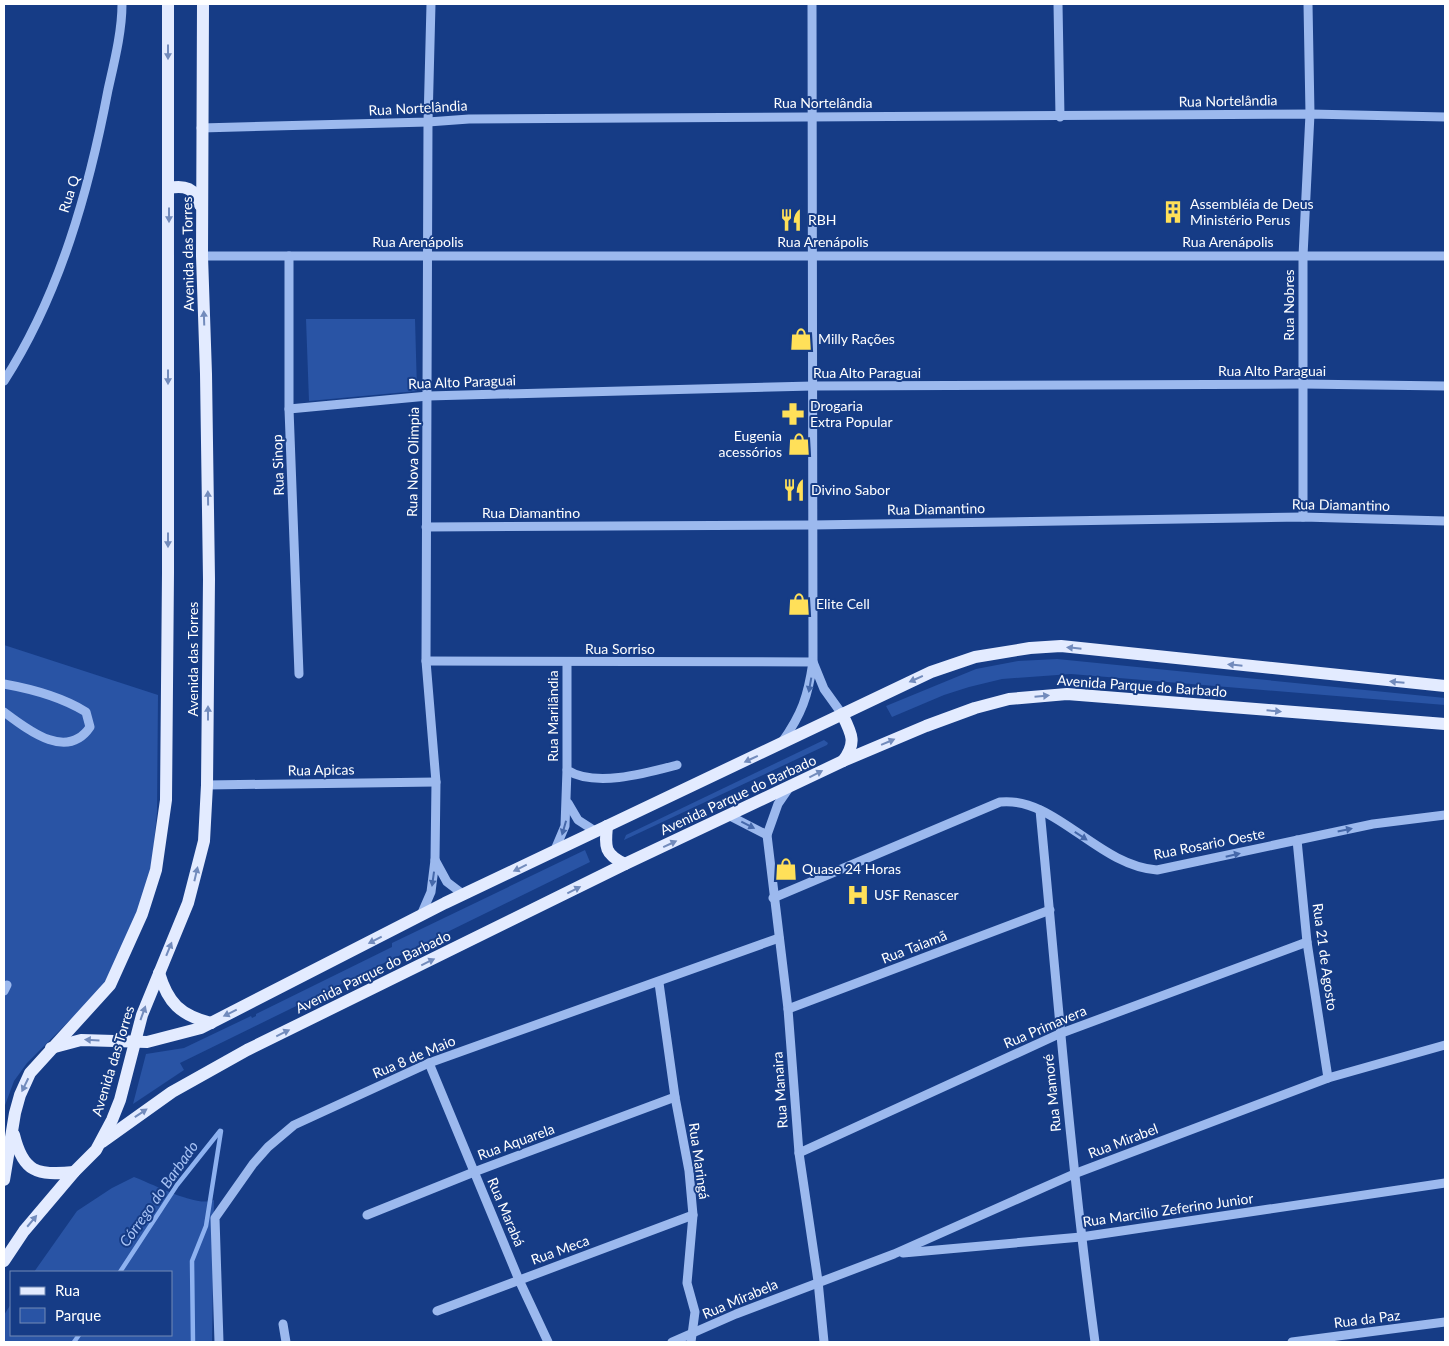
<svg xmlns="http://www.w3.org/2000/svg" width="1449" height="1346" font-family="Lato,sans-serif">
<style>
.green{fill:#2954a5}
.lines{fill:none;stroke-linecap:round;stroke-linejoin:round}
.stream{stroke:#8eb2f0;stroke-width:4.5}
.minor{stroke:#9cb9ee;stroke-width:9}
.major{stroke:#e3ebff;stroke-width:12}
.oneway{fill:#728bbc}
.oneway2{fill:#4568aa}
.labels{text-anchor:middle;stroke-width:4;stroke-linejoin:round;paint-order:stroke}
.street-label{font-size:14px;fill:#fff;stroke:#163c86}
.poi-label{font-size:14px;fill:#fff;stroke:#163c86;text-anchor:start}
.water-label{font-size:15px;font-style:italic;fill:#a8c3f5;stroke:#163c86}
</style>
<rect width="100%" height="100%" fill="#163c86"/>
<g class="green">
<path d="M306 319H415L417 391 309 401Z"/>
<path d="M4 645 158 695 157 812 152 865 137 915 110 975 98 992 27 1063 14 1081 4 1108Z"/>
<path d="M1057 659 1445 698V705L1071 674 1002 679 969 687 944 695 892 717 886 706 976 669 1018 661Z"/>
<path d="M824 740 828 743 827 745 624 840 626 835Z"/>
<path d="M585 850 590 862 180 1063 184 1070 133 1104 146 1054 184 1048 251 1016 252 1018 256 1016V1014L392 947V943Z"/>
<path d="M134 1177C153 1184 197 1208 214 1200L212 1342H4V1315L11 1304V1335H171V1272H34L77 1211 112 1188Z"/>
</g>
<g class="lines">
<g class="stream">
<path d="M120 1272 177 1185 220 1131"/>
<path d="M74 1342 79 1335"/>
<path d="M193 1342 192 1261 206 1226 221 1131"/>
</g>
<g class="minor">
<path d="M431 4 428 122 426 661 436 782 435 860"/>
<path d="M1058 4 1060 117"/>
<path d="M201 128 428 122 469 119 1310 114 1445 117"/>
<path d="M202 256H1445"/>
<path d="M289 256V409L299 674"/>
<path d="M4 381C60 294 89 190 108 90 114 63 122 32 122 4"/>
<path d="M289 409 428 396 813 386 1303 384 1445 386"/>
<path d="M1303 517V256L1310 114 1308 4"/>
<path d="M426 527 813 525 1303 517 1445 521"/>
<path d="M426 661 813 662 812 4"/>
<path d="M567 663V770C595 788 647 773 677 765"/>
<path d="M4 684C32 689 62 697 86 712L90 727C67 761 28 730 4 712"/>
<path d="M782 742C802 714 808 696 813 662L824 689 842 714"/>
<path d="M207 785 436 782"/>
<path d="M789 788 778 804 767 835 788 1009 799 1153 818 1281 824 1342"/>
<path d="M568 803 578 820 595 831"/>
<path d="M1040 810C1057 988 1071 1165 1095 1342"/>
<path d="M730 816 767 835"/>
<path d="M1297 840 1307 942 1328 1078"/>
<path d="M554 852 565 826 567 770"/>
<path d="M773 898 1000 802C1055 796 1098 866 1157 870L1373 824 1445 815"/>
<path d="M421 915 431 892 435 860 447 882 464 895"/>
<path d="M659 983 675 1097 689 1171 693 1215 687 1283 695 1312 691 1342"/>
<path d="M4 991 7 985"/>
<path d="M788 1009 1050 910"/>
<path d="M429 1063 519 1280 548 1342"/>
<path d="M799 1153 1059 1034 1307 942"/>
<path d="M367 1215 474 1172 675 1097"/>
<path d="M903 1253 1081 1237 1445 1183"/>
<path d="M437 1311 693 1215"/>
<path d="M283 1324 286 1342"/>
<path d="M219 1342 215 1218 253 1164 268 1147 294 1125 429 1063 779 938"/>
<path d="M672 1342 736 1314 894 1254 1074 1174 1328 1078 1445 1045"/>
<path d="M1292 1342 1445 1322"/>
</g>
<g class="major">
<path d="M169 188C185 185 195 188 200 205"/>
<path d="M842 714C852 734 857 743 843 761"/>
<path d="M607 826C605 847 604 854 625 864"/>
<path d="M159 973C168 1003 180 1015 211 1023"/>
<path d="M51 1048 81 1040 147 1042 201 1028 445 903 931 672 975 657 1030 648 1061 646 1445 686"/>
<path d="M14 1135C23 1172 37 1176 74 1172"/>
<path d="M102 1142 172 1092 247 1050 625 864 843 761 926 726 975 708 1009 699 1067 694 1445 724"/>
<path d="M4 1180 15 1113 20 1095 30 1073 110 985 142 914 156 870 166 800 168 573V4"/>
<path d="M4 1261 24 1231 74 1172 96 1150 112 1120 120 1100 142 1015 188 903 204 841 207 785 209 579 206 374 202 256 203 4"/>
</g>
</g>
<defs><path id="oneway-solid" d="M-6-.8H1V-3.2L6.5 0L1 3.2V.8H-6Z" transform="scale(1.25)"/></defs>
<g class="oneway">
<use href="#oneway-solid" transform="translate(168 52) rotate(90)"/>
<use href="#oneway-solid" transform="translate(169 215) rotate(90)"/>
<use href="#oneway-solid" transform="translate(204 318) rotate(-92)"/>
<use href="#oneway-solid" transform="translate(168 377) rotate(90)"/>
<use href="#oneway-solid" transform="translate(208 498) rotate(-91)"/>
<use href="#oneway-solid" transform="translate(168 540) rotate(90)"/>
<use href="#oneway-solid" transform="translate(1074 648) rotate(-174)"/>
<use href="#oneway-solid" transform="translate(1235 665) rotate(-174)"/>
<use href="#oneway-solid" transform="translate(916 679) rotate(156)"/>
<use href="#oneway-solid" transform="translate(1397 682) rotate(-175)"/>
<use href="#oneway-solid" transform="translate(1042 696) rotate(-5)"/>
<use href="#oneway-solid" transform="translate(1274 711) rotate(5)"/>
<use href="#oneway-solid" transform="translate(208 713) rotate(-90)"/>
<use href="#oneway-solid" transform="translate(888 742) rotate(-23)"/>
<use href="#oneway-solid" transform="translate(751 759) rotate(155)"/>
<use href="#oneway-solid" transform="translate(816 774) rotate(-27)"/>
<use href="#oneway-solid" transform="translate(670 844) rotate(-25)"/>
<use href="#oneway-solid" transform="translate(520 868) rotate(154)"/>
<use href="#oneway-solid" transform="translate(196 874) rotate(-77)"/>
<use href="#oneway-solid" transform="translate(574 890) rotate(-27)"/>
<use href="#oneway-solid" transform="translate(375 940) rotate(153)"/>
<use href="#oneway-solid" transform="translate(169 949) rotate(-68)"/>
<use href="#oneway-solid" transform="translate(428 962) rotate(-26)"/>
<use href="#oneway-solid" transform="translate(143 1013) rotate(-70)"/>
<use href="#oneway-solid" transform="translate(230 1013) rotate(154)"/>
<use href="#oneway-solid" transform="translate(283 1033) rotate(-26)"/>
<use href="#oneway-solid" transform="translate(92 1040) rotate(-177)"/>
<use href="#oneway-solid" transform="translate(25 1085) rotate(116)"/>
<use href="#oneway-solid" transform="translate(141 1113) rotate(-34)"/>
<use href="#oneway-solid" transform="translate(32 1221) rotate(-50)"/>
</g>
<g class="oneway2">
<use href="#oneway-solid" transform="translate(810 685) rotate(100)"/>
<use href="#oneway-solid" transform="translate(748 825) rotate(27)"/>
<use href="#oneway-solid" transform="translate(564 828) rotate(106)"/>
<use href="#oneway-solid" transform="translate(1345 830) rotate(-12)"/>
<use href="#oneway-solid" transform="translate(1081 836) rotate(33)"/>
<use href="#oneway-solid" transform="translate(1233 855) rotate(-13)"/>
<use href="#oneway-solid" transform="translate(433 879) rotate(98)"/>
</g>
<defs>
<symbol id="building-bare" viewBox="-9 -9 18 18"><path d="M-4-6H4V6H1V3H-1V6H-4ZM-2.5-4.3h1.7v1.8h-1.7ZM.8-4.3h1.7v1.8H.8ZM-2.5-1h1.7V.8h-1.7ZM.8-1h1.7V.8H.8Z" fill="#ffe059" stroke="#163c86" stroke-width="2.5" paint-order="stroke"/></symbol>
<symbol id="restaurant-bare" viewBox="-9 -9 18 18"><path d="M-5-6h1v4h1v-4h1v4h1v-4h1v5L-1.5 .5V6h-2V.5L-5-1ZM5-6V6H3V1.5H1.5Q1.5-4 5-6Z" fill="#ffe059" stroke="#163c86" stroke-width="2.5" paint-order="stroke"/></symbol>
<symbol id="shop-bare" viewBox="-9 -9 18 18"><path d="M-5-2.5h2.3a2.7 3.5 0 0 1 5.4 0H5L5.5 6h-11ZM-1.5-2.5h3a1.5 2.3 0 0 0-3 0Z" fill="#ffe059" stroke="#163c86" stroke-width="2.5" paint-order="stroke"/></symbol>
<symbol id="pharmacy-bare" viewBox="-9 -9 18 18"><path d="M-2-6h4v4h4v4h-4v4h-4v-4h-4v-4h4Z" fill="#ffe059" stroke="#163c86" stroke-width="2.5" paint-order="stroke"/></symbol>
<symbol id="hospital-bare" viewBox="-9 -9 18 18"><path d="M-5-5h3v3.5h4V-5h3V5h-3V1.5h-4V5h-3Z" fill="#ffe059" stroke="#163c86" stroke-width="2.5" paint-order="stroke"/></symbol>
</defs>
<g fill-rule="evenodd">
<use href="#building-bare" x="1157" y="196" width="32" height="32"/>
<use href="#restaurant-bare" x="775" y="204" width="32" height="32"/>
<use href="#shop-bare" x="785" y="323" width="32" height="32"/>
<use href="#pharmacy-bare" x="777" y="398" width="32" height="32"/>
<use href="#shop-bare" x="783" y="428" width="32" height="32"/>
<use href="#restaurant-bare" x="778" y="474" width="32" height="32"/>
<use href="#shop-bare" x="783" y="588" width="32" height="32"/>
<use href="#shop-bare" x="770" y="853" width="32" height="32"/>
<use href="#hospital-bare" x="842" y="879" width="32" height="32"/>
</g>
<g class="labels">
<g class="street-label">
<text transform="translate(1228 101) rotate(-1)" y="5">Rua Nortelândia</text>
<text x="823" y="108">Rua Nortelândia</text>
<text transform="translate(418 108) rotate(-3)" y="5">Rua Nortelândia</text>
<text transform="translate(69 194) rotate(-72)" y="5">Rua Q</text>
<text x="418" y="247">Rua Arenápolis</text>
<text x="823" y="247">Rua Arenápolis</text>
<text x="1228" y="247">Rua Arenápolis</text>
<text transform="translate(188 254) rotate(-91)" y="5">Avenida das Torres</text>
<text transform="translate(1289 305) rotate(-90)" y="5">Rua Nobres</text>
<text x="1272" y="376">Rua Alto Paraguai</text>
<text x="867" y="378">Rua Alto Paraguai</text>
<text transform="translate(462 382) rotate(-2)" y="5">Rua Alto Paraguai</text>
<text transform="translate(413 462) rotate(-89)" y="5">Rua Nova Olimpia</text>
<text transform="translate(278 465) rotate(-92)" y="5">Rua Sinop</text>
<text transform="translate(1341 505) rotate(1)" y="5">Rua Diamantino</text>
<text transform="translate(936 509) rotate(-1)" y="5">Rua Diamantino</text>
<text x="531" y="518">Rua Diamantino</text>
<text x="620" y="654">Rua Sorriso</text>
<text transform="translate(193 659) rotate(-90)" y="5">Avenida das Torres</text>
<text transform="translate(1142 686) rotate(4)" y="5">Avenida Parque do Barbado</text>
<text transform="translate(553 716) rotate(-90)" y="5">Rua Marilândia</text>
<text transform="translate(321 770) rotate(-1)" y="5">Rua Apicas</text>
<text transform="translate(738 795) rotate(-25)" y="5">Avenida Parque do Barbado</text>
<text transform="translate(1209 844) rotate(-11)" y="5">Rua Rosario Oeste</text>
<text transform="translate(914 947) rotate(-21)" y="5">Rua Taiamã</text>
<text transform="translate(1325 957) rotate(82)" y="5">Rua 21 de Agosto</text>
<text transform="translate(373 972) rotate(-26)" y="5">Avenida Parque do Barbado</text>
<text transform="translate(1045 1027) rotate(-23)" y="5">Rua Primavera</text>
<text transform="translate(414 1057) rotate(-23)" y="5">Rua 8 de Maio</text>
<text transform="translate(113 1061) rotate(-73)" y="5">Avenida das Torres</text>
<text transform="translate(780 1090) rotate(-94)" y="5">Rua Manaira</text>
<text transform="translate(1052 1093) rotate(-96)" y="5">Rua Mamoré</text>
<text transform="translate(1123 1141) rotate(-21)" y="5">Rua Mirabel</text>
<text transform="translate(516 1142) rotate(-20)" y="5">Rua Aquarela</text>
<text transform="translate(699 1161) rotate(82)" y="5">Rua Maringá</text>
<text transform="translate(1168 1210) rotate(-8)" y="5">Rua Marcilio Zeferino Junior</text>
<text transform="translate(506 1212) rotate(67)" y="5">Rua Marabá</text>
<text transform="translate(560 1250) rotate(-20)" y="5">Rua Meca</text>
<text transform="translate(740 1299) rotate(-23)" y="5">Rua Mirabela</text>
<text transform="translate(1367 1319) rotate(-7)" y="5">Rua da Paz</text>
</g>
<g class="poi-label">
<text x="1190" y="209">Assembléia de Deus<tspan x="1190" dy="16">Ministério Perus</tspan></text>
<text x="808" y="225">RBH</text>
<text x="818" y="344">Milly Rações</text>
<text x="810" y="411">Drogaria<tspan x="810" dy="16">Extra Popular</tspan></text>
<text x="782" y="441" text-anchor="end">Eugenia<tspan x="782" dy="16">acessórios</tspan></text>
<text x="811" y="495">Divino Sabor</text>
<text x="816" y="609">Elite Cell</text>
<text x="802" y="874">Quase 24 Horas</text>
<text x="874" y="900">USF Renascer</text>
</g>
<g class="water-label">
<text transform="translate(159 1194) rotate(-55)" y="5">Córrego do Barbado</text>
</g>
</g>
<rect width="1449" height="1346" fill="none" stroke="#ffffff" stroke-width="10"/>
<rect x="10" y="1271" width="162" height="65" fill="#163c86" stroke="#738ab6"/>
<rect x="20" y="1287" width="25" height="8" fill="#e3ebff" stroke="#738ab6"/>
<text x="55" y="1296" font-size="15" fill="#ffffff">Rua</text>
<rect x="20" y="1308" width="25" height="15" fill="#2954a5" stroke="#738ab6"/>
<text x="55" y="1321" font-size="15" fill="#ffffff">Parque</text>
</svg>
